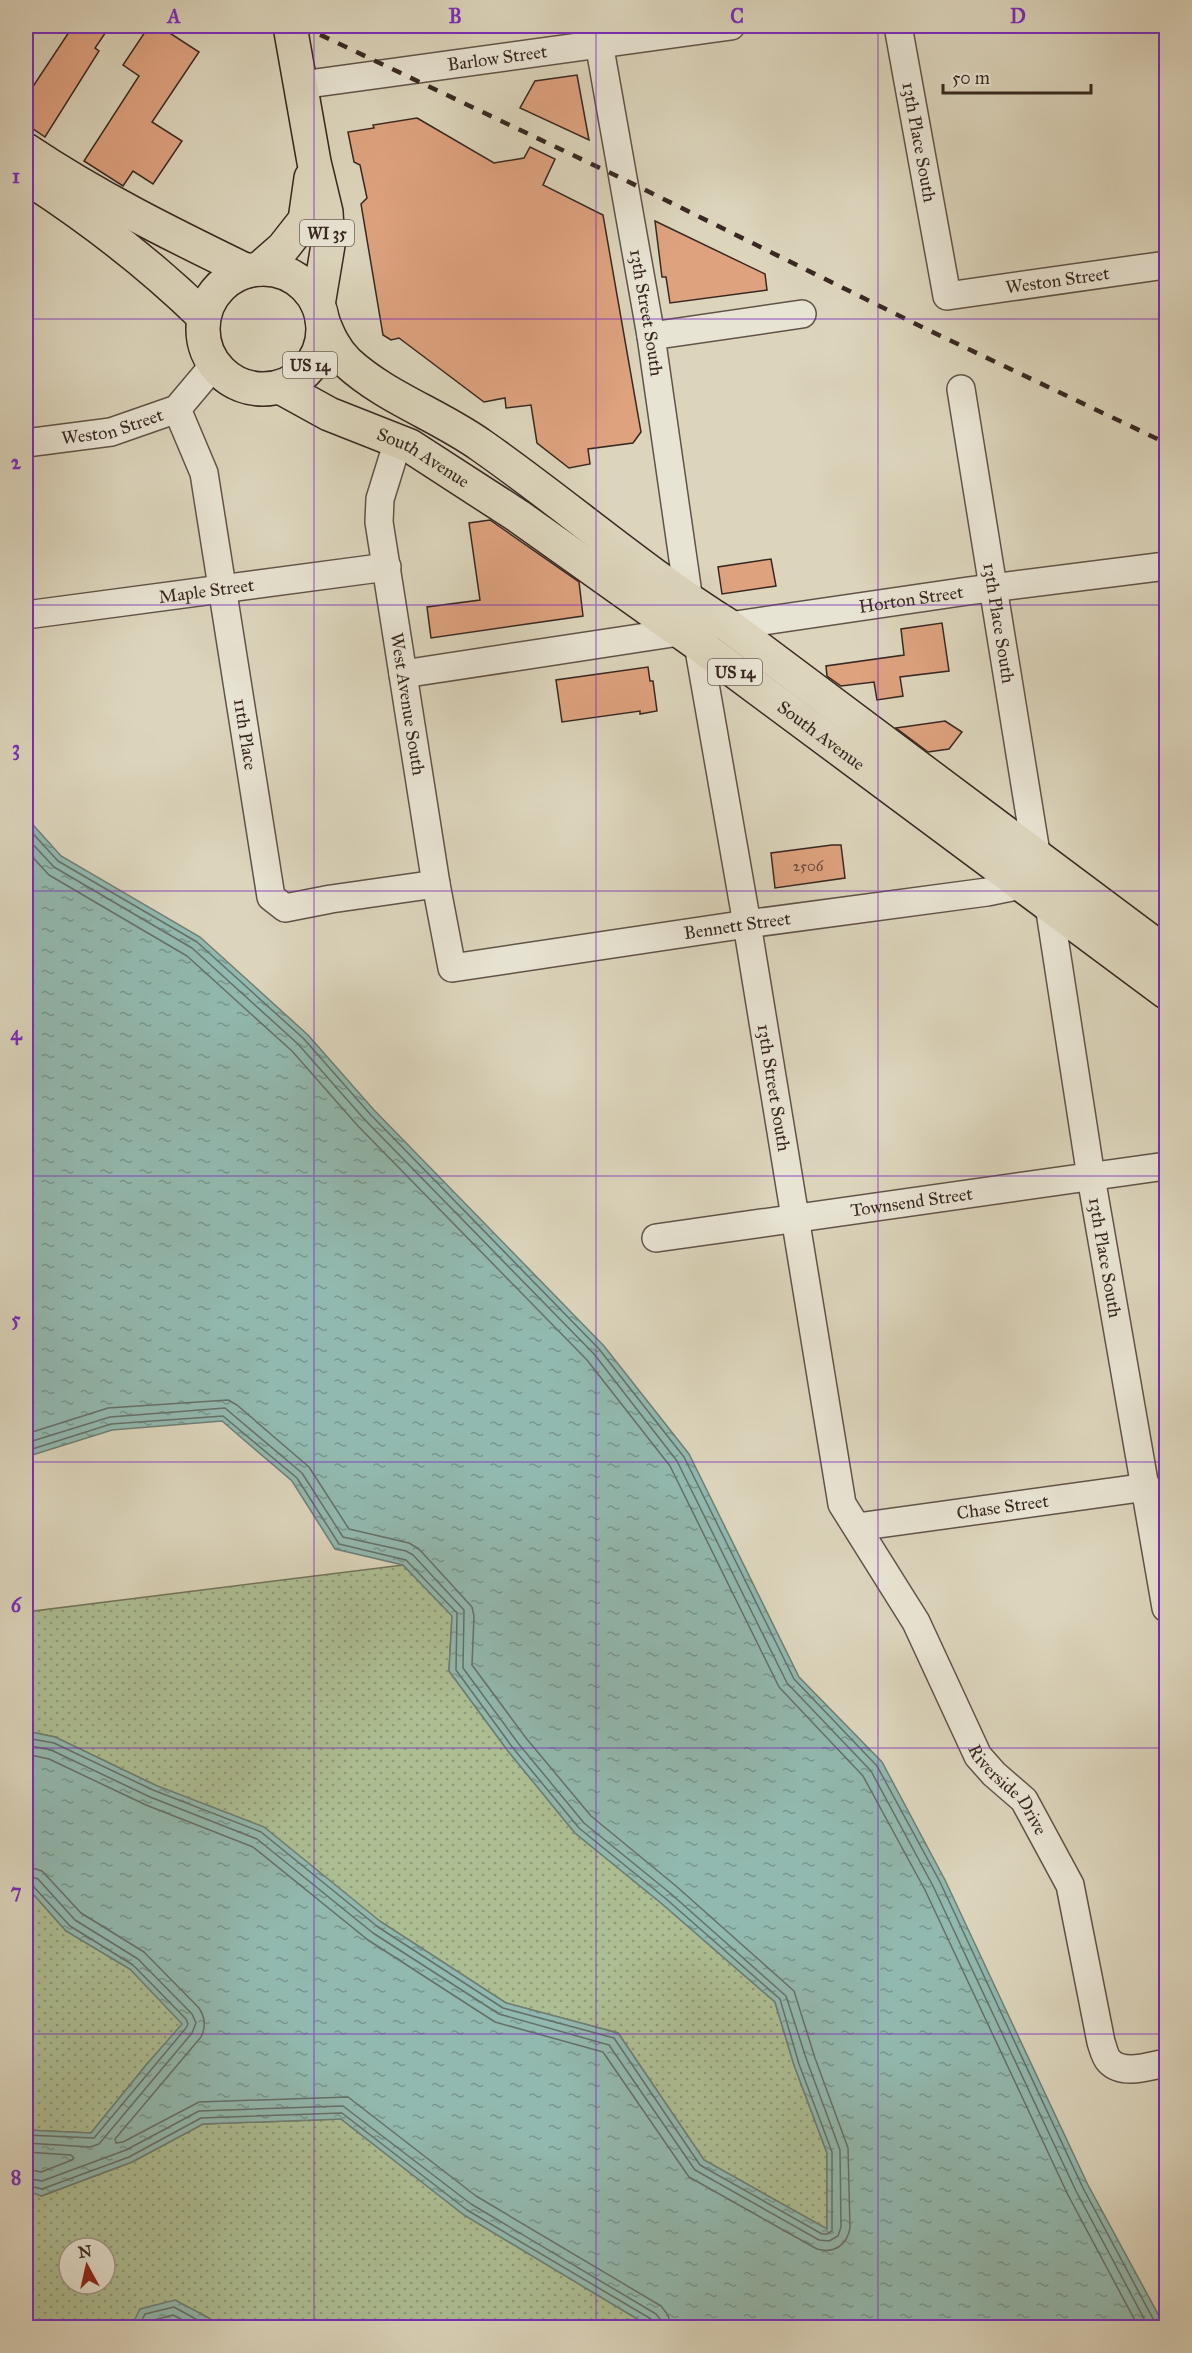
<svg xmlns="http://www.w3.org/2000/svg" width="1192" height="2353" font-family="'IM FELL Great Primer',serif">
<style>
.park{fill:url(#park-dots);stroke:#72735a;stroke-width:1.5;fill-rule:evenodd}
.water{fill:url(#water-ripples);stroke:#6e7f76;stroke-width:1.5}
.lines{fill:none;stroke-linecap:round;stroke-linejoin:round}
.shore{stroke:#657068;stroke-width:1.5}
.building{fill:#dea27f;stroke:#382821;stroke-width:1.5}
.minor-casing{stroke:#615348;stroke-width:30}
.major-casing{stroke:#382821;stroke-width:36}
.highway-casing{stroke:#382821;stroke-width:36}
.minor{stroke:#e8e4d3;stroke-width:27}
.major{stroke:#dcd5bc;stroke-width:33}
.highway{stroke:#dcd5bc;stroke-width:33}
.rail{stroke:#382821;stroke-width:4.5;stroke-dasharray:10 10;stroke-linecap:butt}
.grid{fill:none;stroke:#7b2cbf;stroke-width:1.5;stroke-opacity:0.55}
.labels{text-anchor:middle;stroke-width:5;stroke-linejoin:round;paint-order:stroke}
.number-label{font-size:15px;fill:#624638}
.shield{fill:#e8e4d3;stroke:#6d6056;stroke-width:1.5}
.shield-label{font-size:16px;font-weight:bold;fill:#382821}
.street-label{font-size:18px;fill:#382821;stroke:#e8e4d3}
.neatline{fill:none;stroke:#7b2cbf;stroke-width:2}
.grid-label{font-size:20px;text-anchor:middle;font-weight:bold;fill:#7b2cbf}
</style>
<defs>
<pattern id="park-dots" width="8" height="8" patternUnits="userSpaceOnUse" patternTransform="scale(1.5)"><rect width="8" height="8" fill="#adbe93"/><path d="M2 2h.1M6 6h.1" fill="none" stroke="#8e9a78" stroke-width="1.8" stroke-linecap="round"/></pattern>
<pattern id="water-ripples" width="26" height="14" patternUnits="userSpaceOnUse" patternTransform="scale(1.5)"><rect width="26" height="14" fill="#92b9af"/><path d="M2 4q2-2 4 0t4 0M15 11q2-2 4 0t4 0" fill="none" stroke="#78968e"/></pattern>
</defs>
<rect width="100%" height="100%" fill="#dcd5bc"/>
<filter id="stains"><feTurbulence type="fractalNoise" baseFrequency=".00333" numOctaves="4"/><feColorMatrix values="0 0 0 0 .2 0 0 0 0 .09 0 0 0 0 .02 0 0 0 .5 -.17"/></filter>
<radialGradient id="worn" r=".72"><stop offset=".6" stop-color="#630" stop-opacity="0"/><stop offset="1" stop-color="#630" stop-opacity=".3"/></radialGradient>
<g class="park">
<path d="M403 1565 452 1615 449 1671 508 1751 575 1833 661 1903 775 2002 794 2065 827 2153V2229L704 2160 618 2033 506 2003 381 1922 155 1785 55 1737 26 1731V1612Z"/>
<path d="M26 1886 66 1931 130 1969 183 2024 147 2064 91 2133 26 2130Z"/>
<path d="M341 2119 464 2215 644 2323 655 2327 26 2328V2190L42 2196 132 2162 203 2124ZM69 2248H105V2284H69Z"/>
</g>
<g class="water">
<path d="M26 817 61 856 200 937 308 1035 374 1110 604 1346 689 1454 799 1677 882 1762 945 1880 1088 2185 1165 2327H655L644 2323 464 2215 341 2119 203 2124 132 2162 41 2196 26 2190V2130L91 2133 147 2064 182 2024 130 1969 66 1931 26 1886V1731L55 1737 155 1785 264 1827 381 1922 506 2003 618 2033 704 2160 827 2229V2153L794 2065 775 2002 661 1903 575 1833 508 1751 449 1671 452 1616 403 1565 335 1549 292 1481 222 1421 112 1430 26 1457Z"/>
<path d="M175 2300 209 2318 222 2327H131L140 2309Z"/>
</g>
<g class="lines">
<g class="shore">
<path d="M26 826 58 861 197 942 304 1039 370 1114 599 1349 684 1457 794 1679 877 1766 940 1882 1083 2188 1158 2328"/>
<path d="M26 837 54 867 192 948 298 1044 365 1120 594 1354 677 1461 787 1683 871 1771 933 1886 1076 2191 1149 2328"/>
<path d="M26 850 49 875 187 956 292 1051 358 1126 587 1360 670 1466 779 1687 863 1776 925 1890 1068 2195 1139 2328"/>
<path d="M26 1434 108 1408 228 1400 237 1405 309 1467 349 1529 409 1543 419 1549 472 1607 474 1616 472 1665 526 1738 591 1816 676 1886 794 1991 815 2058 848 2148 850 2228C847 2245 834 2254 817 2249L689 2177 603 2052 495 2022 368 1940 253 1847 146 1805 49 1759 26 1754"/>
<path d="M26 1443 110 1417 225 1408 302 1473 343 1537 406 1551 413 1555 464 1610 463 1668 518 1743 584 1823 670 1893 786 1996 807 2061 840 2150 841 2227 838 2236 829 2241 819 2240 695 2170 609 2045 499 2014 373 1933 257 1839 150 1797 51 1750 26 1745"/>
<path d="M26 1451 111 1424 223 1416 297 1478 339 1544 406 1560 457 1613 456 1670 513 1748 579 1828 665 1898 780 1999 799 2064 832 2152V2231L827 2234H822L700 2165 614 2038 503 2008 378 1927 261 1832 153 1790 54 1743 26 1738"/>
<path d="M26 1866 42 1871 81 1913 144 1952 199 2008C205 2017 206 2027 201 2037L115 2139 116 2143 123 2142 199 2102 348 2097 476 2196 661 2306 668 2315 671 2328"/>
<path d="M26 1875 38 1879 75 1920 138 1959 192 2014 196 2023 192 2033 99 2144 90 2147 26 2143"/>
<path d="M26 1883 32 1885 70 1926 133 1965 186 2019 188 2024 186 2028 94 2138 26 2135"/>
<path d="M26 2152 71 2155 74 2158 72 2160 41 2172 26 2169"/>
<path d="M26 2178 42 2181 126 2150 199 2111 343 2106 471 2204 656 2314 660 2319 662 2328"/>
<path d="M26 2185 42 2189 129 2157 201 2118 342 2113 467 2210 651 2319 654 2328"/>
<path d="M138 2328 145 2314 174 2307 212 2328"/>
<path d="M146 2328 150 2321 173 2315 198 2328"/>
</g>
</g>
<g class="building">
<path d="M73 26H110L95 48 99 51 45 137 26 124V97Z"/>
<path d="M149 26H159L199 52 152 122 182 141 153 184 133 171 123 186 84 161 139 76 123 65Z"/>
<path d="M577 75 589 140 520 108 535 81Z"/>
<path d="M417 118 494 163 524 158 530 147 555 159 543 185 603 215 641 432 633 443 588 449 590 464 569 468 537 443 531 405 506 408 505 398 484 402 399 338 391 340 383 335 361 204 367 198 360 165 354 162 348 132 374 128 373 125Z"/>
<path d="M655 221 765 274 767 290 670 303 666 277H662Z"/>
<path d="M490 520 579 582 583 616 431 638 427 607 480 600 469 523Z"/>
<path d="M771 559 776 586 722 594 718 567Z"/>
<path d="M942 623 949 671 900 677 903 696 877 700 874 682 841 686 827 676 826 666 904 655 901 629Z"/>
<path d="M648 667 650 681H653L657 711 640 714V711L562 722 556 680Z"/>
<path d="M945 721 962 732 949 749 928 752 896 728Z"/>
<path d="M832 845H841L845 878 775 888 771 853Z"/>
</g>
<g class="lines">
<defs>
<g id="minor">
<path id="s1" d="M596 26 651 336 689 601"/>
<path id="s2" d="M898 26 947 296 1166 265"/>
<path id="s3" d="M301 85 731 26"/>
<path d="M651 336 802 314"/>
<path id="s4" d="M961 389 1037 859"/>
<path id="s5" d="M177 409 204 473 271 897 285 908 331 899 436 884"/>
<path id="s6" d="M398 441 380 499 379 522 436 884 452 968 747 924 987 892 1021 885"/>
<path id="s7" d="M26 443 111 432 177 409 214 365"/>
<path id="s8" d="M26 615 387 567"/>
<path id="s9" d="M729 626 968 591 1166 566"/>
<path id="s10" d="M698 644 747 924 842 1504 916 1622 978 1756 994 1774 1024 1800 1070 1885 1101 2042C1103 2048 1105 2057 1109 2061 1123 2076 1149 2066 1166 2063"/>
<path d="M403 674 679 632"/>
<path id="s11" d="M1049 905 1091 1177 1166 1608"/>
<path id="s12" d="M656 1238 1166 1166"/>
<path id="s13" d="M857 1527 1147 1487"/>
</g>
<g id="major">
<path d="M290 26 314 162 326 212 328 245 318 305"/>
<path d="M259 269 283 248 305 220 311 178"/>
</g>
<g id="highway">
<path d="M26 150C96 197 171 234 247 271"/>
<path d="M34 182C95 222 152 266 204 317"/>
<circle cx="263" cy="329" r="60"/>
<path d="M322 319C328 335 334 349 347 362 386 398 439 415 482 446 565 504 642 572 729 626L1166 953"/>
<path id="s14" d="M280 387 329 414 410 446 518 516 698 644 1166 992"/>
</g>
</defs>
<use href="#minor" class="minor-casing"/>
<use href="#major" class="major-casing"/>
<use href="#highway" class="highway-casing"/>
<use href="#minor" class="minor"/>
<use href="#major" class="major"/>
<use href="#highway" class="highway"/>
<path class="rail" d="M302 26 623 179 922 327 1166 443"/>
</g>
<path class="grid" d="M314 26V2328M596 26V2328M878 26V2328M26 319H1166M26 605H1166M26 891H1166M26 1176H1166M26 1462H1166M26 1748H1166M26 2034H1166"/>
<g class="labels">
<g class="number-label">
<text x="808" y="871">2506</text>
</g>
<g class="shield">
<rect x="300" y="220" width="54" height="26" rx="4.5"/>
<rect x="283" y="352" width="54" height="26" rx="4.5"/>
<rect x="708" y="659" width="54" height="26" rx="4.5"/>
</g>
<g class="shield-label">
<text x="327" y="239">WI 35</text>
<text x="310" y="371">US 14</text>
<text x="735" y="678">US 14</text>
</g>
<g class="street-label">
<text dy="6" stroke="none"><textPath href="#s3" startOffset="198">Barlow Street</textPath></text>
<text dy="6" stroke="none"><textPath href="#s2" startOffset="118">13th Place South</textPath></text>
<text dy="6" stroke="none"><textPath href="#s2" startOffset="386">Weston Street</textPath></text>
<text dy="6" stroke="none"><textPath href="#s1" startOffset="291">13th Street South</textPath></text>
<text dy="6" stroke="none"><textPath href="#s7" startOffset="88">Weston Street</textPath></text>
<text dy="6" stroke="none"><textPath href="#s14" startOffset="160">South Avenue</textPath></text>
<text dy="6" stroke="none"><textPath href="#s8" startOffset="182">Maple Street</textPath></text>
<text dy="6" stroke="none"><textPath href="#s9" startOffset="184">Horton Street</textPath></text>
<text dy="6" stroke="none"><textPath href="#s4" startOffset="237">13th Place South</textPath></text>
<text dy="6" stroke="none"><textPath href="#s6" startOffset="268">West Avenue South</textPath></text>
<text dy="6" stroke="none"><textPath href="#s5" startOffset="334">11th Place</textPath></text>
<text dy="6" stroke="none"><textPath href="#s14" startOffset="646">South Avenue</textPath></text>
<text dy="6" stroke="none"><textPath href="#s6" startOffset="824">Bennett Street</textPath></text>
<text dy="6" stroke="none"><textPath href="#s10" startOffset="450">13th Street South</textPath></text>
<text dy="6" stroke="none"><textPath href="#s12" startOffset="258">Townsend Street</textPath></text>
<text dy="6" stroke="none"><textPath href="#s11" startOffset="357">13th Place South</textPath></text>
<text dy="6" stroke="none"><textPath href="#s13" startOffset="147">Chase Street</textPath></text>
<text dy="6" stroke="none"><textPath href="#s10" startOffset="1204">Riverside Drive</textPath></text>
</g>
</g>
<rect width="1192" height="2353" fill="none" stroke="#dcd5bc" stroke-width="66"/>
<g transform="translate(87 2266) rotate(352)"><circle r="28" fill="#e8e4d3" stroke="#a2998c" stroke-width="1.5"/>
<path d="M0-4.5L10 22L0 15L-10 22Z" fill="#8f2418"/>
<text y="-9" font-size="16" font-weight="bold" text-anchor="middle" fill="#382821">N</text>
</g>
<path d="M943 84v9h148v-9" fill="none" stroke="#382821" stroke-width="3"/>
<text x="952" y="84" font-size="18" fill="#382821" stroke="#e8e4d3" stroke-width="4.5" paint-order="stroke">50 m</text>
<rect x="33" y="33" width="1126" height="2287" class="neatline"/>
<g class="grid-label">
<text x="174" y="23">A</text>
<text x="455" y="23">B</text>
<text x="737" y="23">C</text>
<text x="1018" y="23">D</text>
<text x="16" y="183">1</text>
<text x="16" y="469">2</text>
<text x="16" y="755">3</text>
<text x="16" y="1040">4</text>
<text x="16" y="1326">5</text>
<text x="16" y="1612">6</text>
<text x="16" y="1898">7</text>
<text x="16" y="2184">8</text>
</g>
<rect width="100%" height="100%" filter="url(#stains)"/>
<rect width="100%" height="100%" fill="url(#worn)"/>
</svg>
